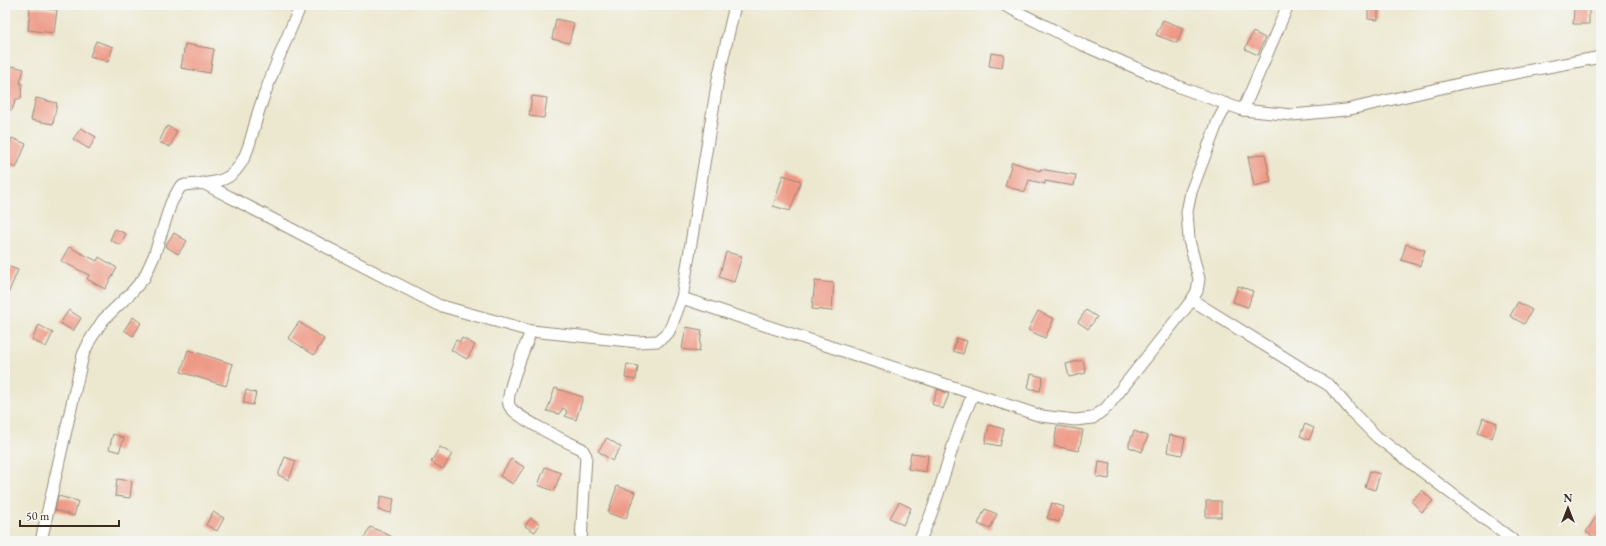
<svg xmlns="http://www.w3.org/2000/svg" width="1606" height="546" font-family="'EB Garamond',serif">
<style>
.building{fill:#ee9985}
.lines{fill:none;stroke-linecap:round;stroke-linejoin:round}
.minor-casing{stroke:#948977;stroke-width:13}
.minor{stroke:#fff;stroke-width:11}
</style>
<rect width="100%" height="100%" fill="#f6f6f2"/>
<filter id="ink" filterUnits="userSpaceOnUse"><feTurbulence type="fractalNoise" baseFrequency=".025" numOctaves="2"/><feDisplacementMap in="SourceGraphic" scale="8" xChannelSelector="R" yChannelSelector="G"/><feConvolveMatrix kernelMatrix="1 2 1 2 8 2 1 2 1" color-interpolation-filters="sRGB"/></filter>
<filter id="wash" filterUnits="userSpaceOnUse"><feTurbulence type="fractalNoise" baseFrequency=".012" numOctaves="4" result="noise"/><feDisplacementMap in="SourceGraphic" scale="16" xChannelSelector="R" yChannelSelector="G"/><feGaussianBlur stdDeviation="0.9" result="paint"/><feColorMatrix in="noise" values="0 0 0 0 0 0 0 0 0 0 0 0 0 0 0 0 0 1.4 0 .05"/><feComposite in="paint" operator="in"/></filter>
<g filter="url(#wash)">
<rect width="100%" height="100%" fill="#ece8d0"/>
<g id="blocks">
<g class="building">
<path d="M30 7 57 10 54 33 28 30Z"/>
<path d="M1368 7 1378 8V20L1368 19Z"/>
<path d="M1574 8 1589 9V24H1573Z"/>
<path d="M556 19 574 23 569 43 552 39Z"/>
<path d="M1163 20 1183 28 1177 43 1156 35Z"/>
<path d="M1253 32 1265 38 1258 55 1245 49Z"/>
<path d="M96 41 113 47 108 62 90 56Z"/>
<path d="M185 44 214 49 210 73 181 68Z"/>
<path d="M991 53 1004 55 1002 68 989 66Z"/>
<path d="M12 66 24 69 20 83H22L21 99H16L12 110 7 109 10 79 9 78Z"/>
<path d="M532 96 547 98 544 118 529 116Z"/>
<path d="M36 98 57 103 53 124 31 120Z"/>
<path d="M167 126 177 131 170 147 159 142Z"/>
<path d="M81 128 96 137 89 149 73 139Z"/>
<path d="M12 138 26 144 16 168 5 163V157Z"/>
<path d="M1265 154 1271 182 1254 186 1248 157Z"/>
<path d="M1012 162 1040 171V169L1076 175 1074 186 1045 181V184L1029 180 1025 192 1005 186Z"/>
<path d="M783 175 801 181 790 211 773 206Z"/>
<path d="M115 229 126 234 120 245 110 240Z"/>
<path d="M174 233 187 241 178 254 165 246Z"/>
<path d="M1406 244 1425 250 1420 266 1401 260Z"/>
<path d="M69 247 97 261 99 257 117 268 105 289 87 279 89 275 61 261Z"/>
<path d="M726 252 742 256 734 282 719 277Z"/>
<path d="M5 265 18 270 5 301Z"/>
<path d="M815 281 834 283 832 311 812 309Z"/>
<path d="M1238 286 1253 291 1248 307 1233 302Z"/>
<path d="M1518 302 1532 310 1524 324 1510 316Z"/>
<path d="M69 310 81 318 73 331 60 323Z"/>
<path d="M1086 310 1097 317 1088 329 1078 322Z"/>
<path d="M1038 311 1054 319 1045 338 1028 330Z"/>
<path d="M133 317 141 323 133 336 124 330Z"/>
<path d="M299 322 324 339 314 355 288 338Z"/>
<path d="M39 325 53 333 46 347 32 340Z"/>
<path d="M686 327 702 330 699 352 682 349Z"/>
<path d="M462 338 475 345 467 359 451 350 456 340 460 342Z"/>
<path d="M957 338 967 341 963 354 953 351Z"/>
<path d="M188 350 233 364 226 386 181 372Z"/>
<path d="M1083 360 1086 373 1069 377 1066 364Z"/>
<path d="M627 364 638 366 636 380 625 378Z"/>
<path d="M1031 374 1043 377 1040 391 1028 388Z"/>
<path d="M555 388 583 397 576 420 565 416 567 411 563 408 559 414 547 411Z"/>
<path d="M938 389 949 394 943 409 932 404Z"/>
<path d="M246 390 256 393 253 405 243 403Z"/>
<path d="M1483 418 1497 423 1492 438 1478 433Z"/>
<path d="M1305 424 1314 428 1309 440 1300 436Z"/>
<path d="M989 425 1004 429 1000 446 985 443Z"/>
<path d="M1057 426 1083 430 1079 451 1054 446Z"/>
<path d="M1134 431 1148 436 1142 452 1129 447V443Z"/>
<path d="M113 434 124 438 119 452 109 449Z"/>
<path d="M1170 435 1185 438 1182 455 1167 452Z"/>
<path d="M607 438 621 447 612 461 598 451Z"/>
<path d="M440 447 452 454 443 469 431 462Z"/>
<path d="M911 453 928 455 926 472 908 469Z"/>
<path d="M285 457 296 461 289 480 278 475Z"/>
<path d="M511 459 524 467 513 484 500 476Z"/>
<path d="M1099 461 1111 463 1109 479 1097 477Z"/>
<path d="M545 467 561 473 554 491 538 485Z"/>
<path d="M1370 471 1380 474 1375 490 1365 487Z"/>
<path d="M117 479 132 481 130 498 115 496Z"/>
<path d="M617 486 635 492 626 519 608 513Z"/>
<path d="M1422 490 1433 501 1422 512 1411 501Z"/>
<path d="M58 496 78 501 74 516 55 510Z"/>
<path d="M381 496 394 499 391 513 378 510Z"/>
<rect x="1206" y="501" width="15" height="16"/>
<path d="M899 502 911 508 903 525 890 518Z"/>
<path d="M1052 503 1064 507 1059 522 1047 518Z"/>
<path d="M985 509 997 514 990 529 978 524Z"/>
<path d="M1601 509V541H1600L1586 532Z"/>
<path d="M213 512 224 518 217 531 206 525Z"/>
<path d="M531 518 540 524 535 532 525 526Z"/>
<path d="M370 527 380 531 400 541H363Z"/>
</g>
</g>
</g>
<g filter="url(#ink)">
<use href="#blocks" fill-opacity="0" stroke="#948977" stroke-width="1"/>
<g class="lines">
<defs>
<g id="minor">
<path d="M735 5 718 79 682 298 1041 416 1075 420 1093 418 1107 407 1192 300 1197 291 1199 279 1189 240 1187 212 1191 192 1218 121 1227 104"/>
<path d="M1004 5 1081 44 1182 88 1243 110 1292 115 1346 110 1463 83 1601 57"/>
<path d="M1243 110 1288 5"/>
<path d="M203 183 438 305 531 331 638 342 658 341 668 333 671 327 682 298"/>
<path d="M1192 300 1330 386 1353 413 1377 437 1514 541"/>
<path d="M531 331C526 345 505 393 509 405 512 416 569 443 582 449L586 456 581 541"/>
<path d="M41 541 83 355 90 340 103 320 130 294 144 278 154 256 171 203 180 187 185 185C202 183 224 185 236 170 250 154 253 127 260 107 272 73 286 39 301 5"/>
<path d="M919 541C936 508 944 472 956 437 961 422 967 408 973 394"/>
</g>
</defs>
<use href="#minor" class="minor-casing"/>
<use href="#minor" class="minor"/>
</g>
</g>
<rect width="1606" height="546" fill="none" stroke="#f6f6f2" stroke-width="20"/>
<g transform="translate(1568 508)" stroke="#f6f6f2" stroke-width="3" paint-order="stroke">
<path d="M0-3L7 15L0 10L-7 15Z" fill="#3b2a1e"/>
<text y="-6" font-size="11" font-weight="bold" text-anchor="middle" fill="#3b2a1e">N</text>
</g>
<path d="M20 520v6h99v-6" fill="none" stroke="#3b2a1e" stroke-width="2"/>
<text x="26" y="520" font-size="12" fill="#3b2a1e" stroke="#f6f6f2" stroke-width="3" paint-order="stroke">50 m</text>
</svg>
